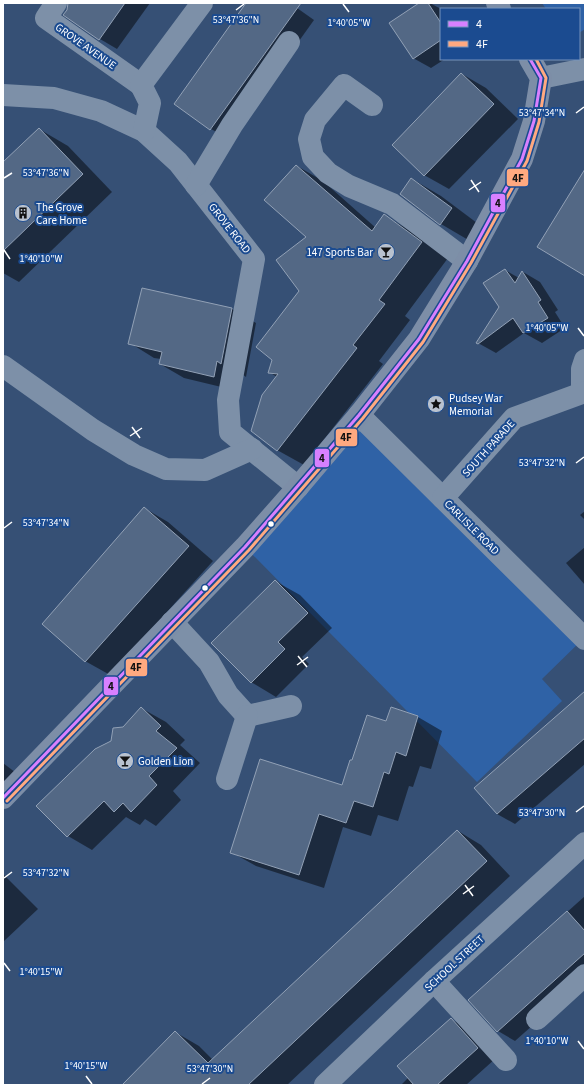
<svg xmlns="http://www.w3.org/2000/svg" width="588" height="1088" font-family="'Source Sans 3',sans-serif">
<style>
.green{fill:#2f62a6}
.shadow{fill:#0007}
.building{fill:#536885;stroke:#92a1b6}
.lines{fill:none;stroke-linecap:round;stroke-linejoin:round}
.minor{stroke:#7d90a8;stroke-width:22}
.major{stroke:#7d8ea7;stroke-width:22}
.bus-1-casing{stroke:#1b4b90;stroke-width:6}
.bus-2-casing{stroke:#1b4b90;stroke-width:6}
.bus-1{stroke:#d880ff;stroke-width:3}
.bus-2{stroke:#ffa980;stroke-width:3}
.ticks{fill:none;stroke:#fff;stroke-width:1.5}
.bus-dot{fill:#fff;stroke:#1b4b90;stroke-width:1.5}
.labels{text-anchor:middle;stroke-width:4;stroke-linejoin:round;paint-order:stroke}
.street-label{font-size:11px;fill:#fff;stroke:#1b4b90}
.poi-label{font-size:11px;fill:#fff;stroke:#1b4b90;text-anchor:start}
.ticks-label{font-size:10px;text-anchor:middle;fill:#fff;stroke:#1b4b90;stroke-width:4;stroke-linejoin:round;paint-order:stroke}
.line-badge{stroke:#1b4b90;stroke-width:1.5}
.pale-badge-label{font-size:11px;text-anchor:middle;font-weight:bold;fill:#111}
</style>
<rect width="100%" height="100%" fill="#365075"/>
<g class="green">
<path d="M542 3H585V29L579 33V9H546Z"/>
<path d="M359 415 584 638 542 679 562 701 477 782 245 547Z"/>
</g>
<g class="shadow">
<path d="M69 3H150L117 49 100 39 68 10Z"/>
<path d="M249 3H290L314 20 229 139 211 129 175 104Z"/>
<path d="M421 3H430L441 9V59H445L431 68 413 58Z"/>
<path d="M462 74 486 88 518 119 449 189 424 175Z"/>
<path d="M39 129 68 146 112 192 19 282 3 273V164Z"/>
<path d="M297 166 323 181 376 228 385 216 411 231 448 258 405 316 410 320 379 361 383 364 304 465 277 450V377L269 372 301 291 307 237Z"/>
<path d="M412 179 441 196 481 226 470 241 441 224Z"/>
<path d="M505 270 519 278 523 272 540 282 558 310 555 312 565 328 542 343 524 333 496 353 478 343 500 307Z"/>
<path d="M142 289 232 309 256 323 246 377 242 374 238 391 184 378 160 364 161 359 154 358 130 343Z"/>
<path d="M144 508 168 522 213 561 110 675 85 661Z"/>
<path d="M585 511V520L580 515Z"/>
<path d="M585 547V585L566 563Z"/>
<path d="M275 581 300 595 332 628 302 657 309 664 276 697 251 682Z"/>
<path d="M585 693V764L515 824 497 814Z"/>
<path d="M141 708 166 722 185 740 180 745 200 763 173 791 181 800 156 826 145 819 140 825 126 817 92 850 68 836 112 742Z"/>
<path d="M391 709 418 717 442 731 431 769 420 766 413 787 409 786 398 821 378 815 371 836 343 827 324 888 256 866 231 852 343 786 353 762 387 722Z"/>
<path d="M3 763 24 779 3 799Z"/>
<path d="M458 831 481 845 510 876 287 1085H123L175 1032 199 1046 213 1060Z"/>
<path d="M3 874 38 909 3 942Z"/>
<path d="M585 896V979L515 1041 498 1031 469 1000Z"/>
<path d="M451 1019 469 1030 495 1059 466 1085H401L409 1077Z"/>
</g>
<g class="building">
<path d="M68 3H125L99 40 63 15 67 10Z"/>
<path d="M246 3H301L210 130 174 104Z"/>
<path d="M419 3H428L441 23V40L413 59 389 23Z"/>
<path d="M461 73 494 104 424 176 392 145Z"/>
<path d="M39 128 83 174 3 251V162Z"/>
<path d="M296 165 372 231 384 214 422 242 379 300 385 304 353 345 357 348 277 451 251 431 262 395 278 374 268 373 272 360 256 347 299 291 276 260 306 237 264 200Z"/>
<path d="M585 169V276L537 247Z"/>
<path d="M411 178 452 208 440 225 400 194Z"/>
<path d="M505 269 515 283 522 271 541 300 538 302 548 318 523 333 513 318 478 344 476 343 499 307 483 283Z"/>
<path d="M142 288 232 308 221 364 217 361 214 377 159 364 162 352 128 344Z"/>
<path d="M144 507 189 546 85 662 42 624Z"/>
<path d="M275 580 308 613 278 642 285 649 251 683 211 643Z"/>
<path d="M585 691V738L497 814 474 788Z"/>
<path d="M141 707 161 726 156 731 177 748 149 776 157 785 131 812 123 803 114 812 104 801 67 837 36 806 95 749 111 741 113 728 123 727Z"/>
<path d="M391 707 418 716 406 756 396 752 389 774 384 772 373 807 354 801 346 823 319 814 299 875 230 853 260 759 342 785 350 760H352L367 715 386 721Z"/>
<path d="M457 830 487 861 248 1085H122L175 1031 208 1063Z"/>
<path d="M567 911 585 931V953L497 1032 468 1000Z"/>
<path d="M451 1018 478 1048 437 1085H414L397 1066Z"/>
</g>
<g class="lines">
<g class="minor">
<path d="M56 3 46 18 141 85"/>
<path d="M541 78 585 69"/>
<path d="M3 95 54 98 101 111 144 131 178 162 254 259 228 400 230 432 298 487"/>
<path d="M372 105 344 85 315 120 309 139 313 157 328 173 349 186 392 204 467 261"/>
<path d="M144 131 150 103 141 85 202 3"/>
<path d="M196 185 232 125 289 42"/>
<path d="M3 366 93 430 134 455 166 469 205 470 252 449"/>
<path d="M582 393V369L585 360"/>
<path d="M359 415 585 639"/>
<path d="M443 498 514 418 585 392"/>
<path d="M172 622 209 662 228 695 247 716 291 706"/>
<path d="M227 779 247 716"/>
<path d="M434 981 506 1060"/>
<path d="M537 1019 585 975"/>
<path d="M325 1085 434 981 585 843"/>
</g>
<g class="major">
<path d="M497 3 500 9"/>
<path d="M3 798 245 547 298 487 359 415 419 339 467 261 522 159 534 121 541 78 530 59"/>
</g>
<defs>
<path id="bus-1" d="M3 798 245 547 359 415 419 339 467 261 522 159 534 121 541 78 530 59"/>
<path id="bus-2" d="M7 801 249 550 363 418 423 342 471 263 527 161 539 122 546 78 536 59"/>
</defs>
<use href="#bus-1" class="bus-1-casing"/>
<use href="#bus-2" class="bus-2-casing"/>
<use href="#bus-1" class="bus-1"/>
<use href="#bus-2" class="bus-2"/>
</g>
<path class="ticks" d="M343 4 349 12M236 10 244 4M576 113 584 107M4 178 12 173M471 180 479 192M469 190 481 182M4 250 10 259M578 328 584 336M132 427 140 438M130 436 142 428M576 463 584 457M4 528 12 522M298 656 307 667M297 665 308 657M576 812 584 806M4 878 12 872M465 885 473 896M463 894 474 886M4 963 10 971M578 1041 584 1049M86 1076 92 1084M202 1084 210 1078"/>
<defs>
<symbol id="building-disc" viewBox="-11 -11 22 22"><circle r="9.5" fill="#b9c2cf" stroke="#1b4b90"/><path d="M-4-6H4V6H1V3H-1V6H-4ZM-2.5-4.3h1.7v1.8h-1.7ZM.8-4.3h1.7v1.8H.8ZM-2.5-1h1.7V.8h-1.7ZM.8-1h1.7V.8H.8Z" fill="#111"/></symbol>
<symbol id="bar-disc" viewBox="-11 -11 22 22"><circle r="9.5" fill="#b9c2cf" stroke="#1b4b90"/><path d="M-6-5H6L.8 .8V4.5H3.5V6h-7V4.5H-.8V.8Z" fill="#111"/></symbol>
<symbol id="sight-disc" viewBox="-11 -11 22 22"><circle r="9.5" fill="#b9c2cf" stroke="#1b4b90"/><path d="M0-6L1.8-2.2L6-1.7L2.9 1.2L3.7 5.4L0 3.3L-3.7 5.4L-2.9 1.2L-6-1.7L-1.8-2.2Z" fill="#111"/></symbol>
</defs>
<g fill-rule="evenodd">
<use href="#building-disc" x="13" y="203" width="20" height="20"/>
<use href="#bar-disc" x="376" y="242" width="20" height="20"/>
<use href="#sight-disc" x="426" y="394" width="20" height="20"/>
<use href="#bar-disc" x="115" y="751" width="20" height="20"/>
</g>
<g class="bus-dot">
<circle cx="271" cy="524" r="3.5"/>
<circle cx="205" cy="588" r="3.5"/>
</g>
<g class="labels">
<g class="street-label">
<text transform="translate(86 46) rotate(35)" y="4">GROVE AVENUE</text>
<text transform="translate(230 228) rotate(52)" y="4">GROVE ROAD</text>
<text transform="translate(488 448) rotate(-48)" y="4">SOUTH PARADE</text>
<text transform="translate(472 527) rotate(45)" y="4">CARLISLE ROAD</text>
<text transform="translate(454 963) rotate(-43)" y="4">SCHOOL STREET</text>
</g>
<g class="poi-label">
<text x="36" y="211">The Grove<tspan x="36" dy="13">Care Home</tspan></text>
<text x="373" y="256" text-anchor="end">147 Sports Bar</text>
<text x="449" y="402">Pudsey War<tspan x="449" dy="13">Memorial</tspan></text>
<text x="138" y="765">Golden Lion</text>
</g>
</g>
<g class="ticks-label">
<text x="236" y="23">53°47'36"N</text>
<text x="349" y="26">1°40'05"W</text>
<text x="542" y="116">53°47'34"N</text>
<text x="46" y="176">53°47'36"N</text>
<text x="41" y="262">1°40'10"W</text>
<text x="547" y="331">1°40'05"W</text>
<text x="542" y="466">53°47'32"N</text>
<text x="46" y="526">53°47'34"N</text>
<text x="542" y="816">53°47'30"N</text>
<text x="46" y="876">53°47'32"N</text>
<text x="41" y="975">1°40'15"W</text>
<text x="547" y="1044">1°40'10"W</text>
<text x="86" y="1069">1°40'15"W</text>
<text x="210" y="1072">53°47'30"N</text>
</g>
<g class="line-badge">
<rect x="506" y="168" width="23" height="19" rx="4" fill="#ffa980"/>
<rect x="490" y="193" width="16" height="20" rx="4" fill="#d880ff"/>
<rect x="335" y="428" width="23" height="19" rx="4" fill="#ffa980"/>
<rect x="314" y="448" width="16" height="20" rx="4" fill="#d880ff"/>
<rect x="125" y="658" width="23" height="19" rx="4" fill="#ffa980"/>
<rect x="103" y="676" width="16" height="20" rx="4" fill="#d880ff"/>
</g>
<g class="pale-badge-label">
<text x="518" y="182">4F</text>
<text x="498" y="207">4</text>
<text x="346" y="441">4F</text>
<text x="322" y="462">4</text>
<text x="136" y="671">4F</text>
<text x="111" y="690">4</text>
</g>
<rect width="588" height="1088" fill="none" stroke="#ffffff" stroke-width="8"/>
<rect x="440" y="8" width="140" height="52" fill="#1b4b90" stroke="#7693bc"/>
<rect x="448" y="21" width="20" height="6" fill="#d880ff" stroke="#7693bc"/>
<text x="476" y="28" font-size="12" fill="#ffffff">4</text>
<rect x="448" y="41" width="20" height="6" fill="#ffa980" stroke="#7693bc"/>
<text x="476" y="48" font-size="12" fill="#ffffff">4F</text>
</svg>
